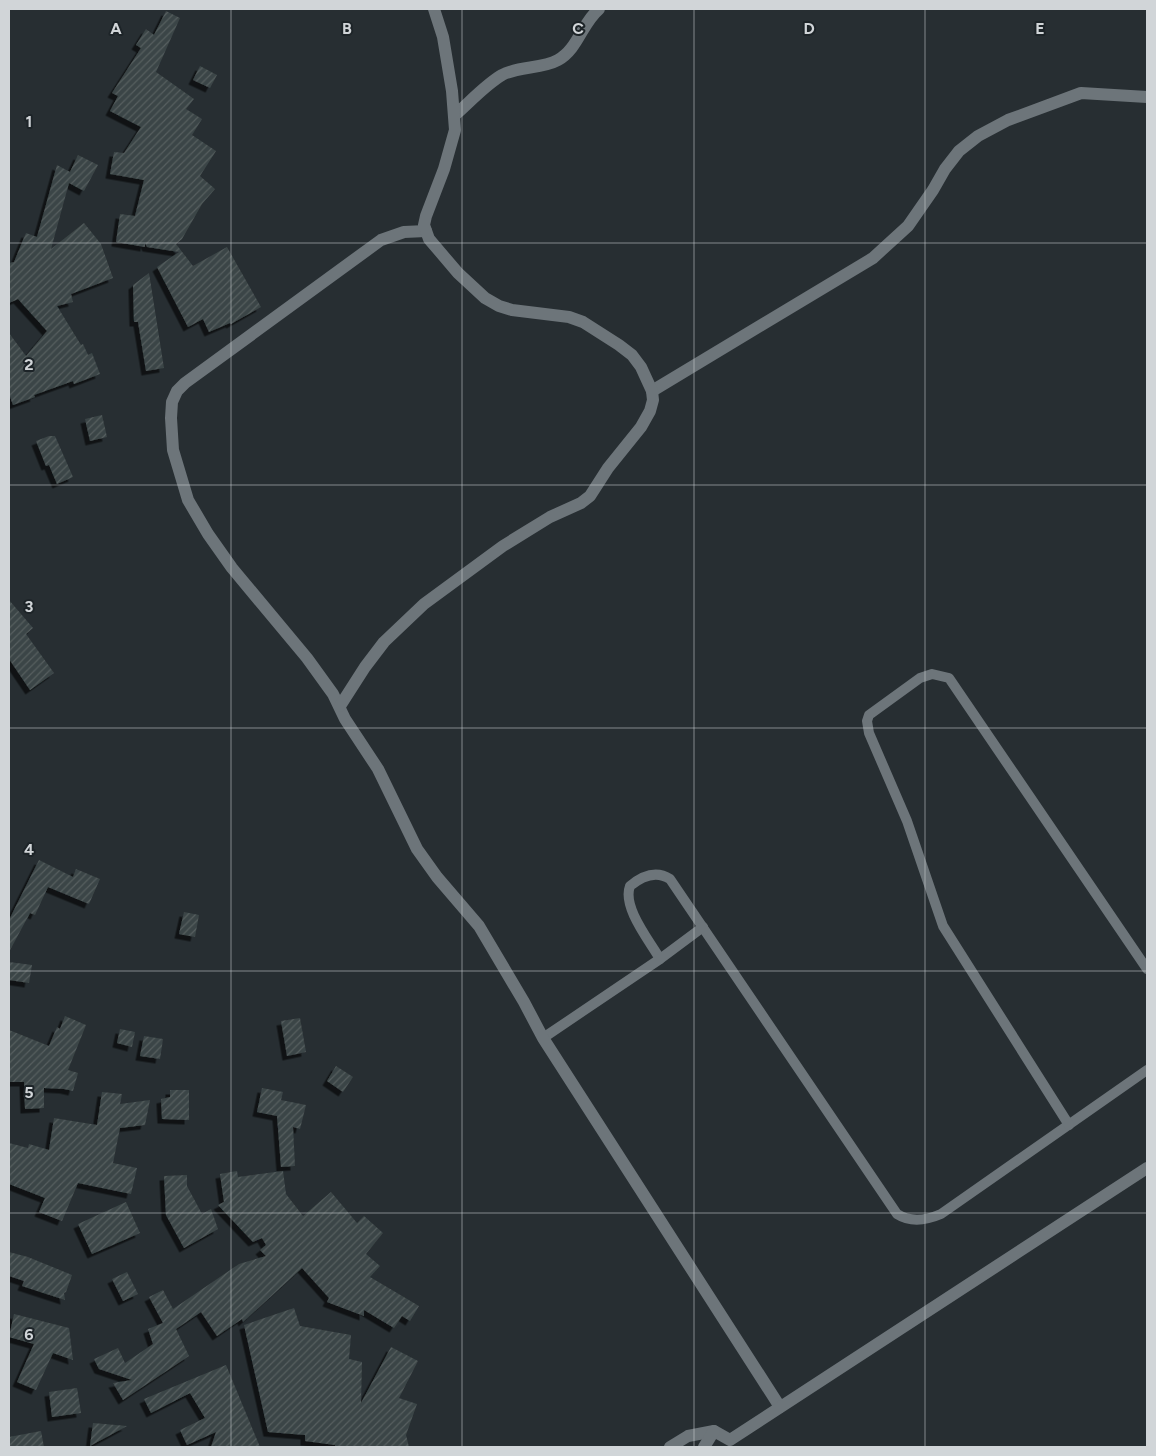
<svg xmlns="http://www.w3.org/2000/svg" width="1156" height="1456" font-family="Figtree,sans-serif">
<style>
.building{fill:url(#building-hatch);filter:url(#shadow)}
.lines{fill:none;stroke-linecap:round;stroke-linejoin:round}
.lane{stroke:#6d757a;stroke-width:10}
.street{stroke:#6d757a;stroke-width:12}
.secondary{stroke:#6d757a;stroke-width:12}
.grid{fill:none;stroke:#d1d5d8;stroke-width:1;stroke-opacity:0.55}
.grid-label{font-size:16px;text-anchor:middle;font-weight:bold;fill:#d1d5d8;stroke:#1d2428;stroke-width:4;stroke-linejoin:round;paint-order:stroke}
</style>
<defs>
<pattern id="building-hatch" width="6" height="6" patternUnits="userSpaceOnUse" patternTransform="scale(1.25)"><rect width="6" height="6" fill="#3b4546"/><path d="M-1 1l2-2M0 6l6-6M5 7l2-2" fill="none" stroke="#565f60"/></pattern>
<filter id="shadow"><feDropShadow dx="-4.5" dy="4.5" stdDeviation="0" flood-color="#0009"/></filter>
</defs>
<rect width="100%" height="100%" fill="#272e32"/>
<g class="building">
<path d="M166 11 180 18 156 72 194 99 186 109 202 119 192 135 216 151 200 176 215 189 202 204 182 239 176 244 193 266 227 247 261 307 231 324 230 323 209 332 203 319 188 327 157 267 179 252 147 247 145 243V247L116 242 120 214 135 216 144 180 110 174 114 152 124 153 141 127 110 111 118 96 112 93 141 48 136 45 146 29 154 35Z"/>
<path d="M200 66 217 75 210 88 193 80Z"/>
<path d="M78 155 98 165 84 191 69 183 51 249 84 223 101 244 113 278 71 294 73 302 57 306 81 345 83 344 88 355 92 353 100 374 74 384 73 381 34 395 35 397 13 405 9 394V333L26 356 47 331 18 299 9 303V263L14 262 26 233 37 237 57 165 70 172Z"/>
<path d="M149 273 164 368 146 371 138 322H134L133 285Z"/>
<path d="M102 415 107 437 90 441 85 419Z"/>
<path d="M49 436H55L73 477 57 484 49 465 46 466 36 441Z"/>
<path d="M9 600 33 628 26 634 54 673 30 690 9 659Z"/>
<path d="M39 860 73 877 76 869 100 879 89 904 48 887 35 915 30 913 9 952V920Z"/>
<path d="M184 912 199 915 195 937 179 934Z"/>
<path d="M9 962 32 965 29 983 9 980Z"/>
<path d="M65 1016 86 1025 68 1070 78 1073 73 1091 64 1089 44 1088V1108L25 1109 24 1082H9V1030L49 1046 57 1027 60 1029Z"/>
<path d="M300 1018 306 1052 287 1056 281 1021Z"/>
<path d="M120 1029 135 1032 132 1047 117 1043Z"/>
<path d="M144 1036 163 1039 160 1059 140 1056Z"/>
<path d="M336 1066 353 1077 343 1092 327 1081Z"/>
<path d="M262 1088 283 1092 281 1100 306 1105 300 1129 293 1127 295 1166 281 1167 277 1116 257 1112Z"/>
<path d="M170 1090H189V1120L162 1119 161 1099 170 1097Z"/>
<path d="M102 1092 122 1094 120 1104 150 1100 145 1125 120 1128 113 1163 137 1168 131 1194 78 1183 62 1221 39 1212 45 1198 9 1184V1143L28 1148 29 1144 49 1150 54 1118 97 1125Z"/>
<path d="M237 1171 238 1177 283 1171 286 1194 303 1216 331 1192 357 1223 364 1216 383 1233 366 1254 380 1266 370 1277 419 1306 410 1321 402 1316 394 1328 364 1310V1316L327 1302 329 1298 302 1268 243 1322 242 1319 217 1336 201 1312 176 1329 189 1356 123 1400 113 1383 132 1380 99 1369 94 1359 118 1348 125 1363 153 1344 148 1329 163 1323 149 1297 163 1290 173 1309 239 1264 266 1256 260 1250 266 1245 262 1238 253 1242 218 1205 224 1202 220 1174Z"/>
<path d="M187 1175V1186L202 1214 211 1209 218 1229 184 1248 166 1215 164 1176Z"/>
<path d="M126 1202 140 1233 92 1254 78 1224Z"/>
<path d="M9 1252 28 1257 72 1275 66 1292 64 1293 65 1300 22 1286 24 1281 9 1276Z"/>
<path d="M127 1272 138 1294 123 1301 112 1279Z"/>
<path d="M294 1308 300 1326 351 1335 349 1359 362 1362 361 1403 391 1347 418 1361 399 1398 417 1404 406 1435 409 1447H335V1445L305 1441V1435L268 1432 244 1325Z"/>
<path d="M14 1314 69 1328 73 1360 53 1353 36 1390 17 1382 34 1344 9 1337Z"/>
<path d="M226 1365 260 1447H211L216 1432 187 1445 180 1430 205 1418 190 1393 151 1413 144 1399Z"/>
<path d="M77 1388 81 1413 52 1417 49 1392Z"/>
<path d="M93 1423 127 1426 90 1446Z"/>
<path d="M41 1431 44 1447H9V1437Z"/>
</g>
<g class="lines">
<g class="lane">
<path d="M660 959C649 940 622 907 630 886 642 876 656 870 670 879L897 1214C911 1223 927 1220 941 1214L1147 1070"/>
<path d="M543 1038 660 959 703 927"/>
<path d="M1069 1125 943 926 907 821 869 733 867 721 869 715 920 678 932 674 949 678 1147 969"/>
</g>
<g class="street">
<path d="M455 115C470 102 485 85 502 75 519 66 542 69 558 60 578 49 582 23 599 9"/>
<path d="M426 231 404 232 381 240 185 383 177 391 172 402 171 418 173 450 188 500 208 534 232 568 307 658 333 694 345 719 378 769 417 849 437 877 479 926 524 1002 543 1038 780 1407"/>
<path d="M652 391 873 258 908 226 933 190 945 169 959 151 978 136 1008 120 1081 93 1147 97"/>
<path d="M340 706 365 667 384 642 424 604 503 546 550 517 581 503 590 496 608 468 641 427 650 411 653 400 652 391 641 367 632 355 619 345 583 322 569 317 512 310 499 306 485 298 458 273 429 239 424 225 426 216 444 169 455 130 452 91 443 37 434 9"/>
</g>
<g class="secondary">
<path d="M670 1447 688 1436 714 1431 730 1440 1147 1168"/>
<path d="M704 1447 714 1431"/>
</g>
</g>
<path class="grid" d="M231 9V1447M462 9V1447M694 9V1447M925 9V1447M9 243H1147M9 485H1147M9 728H1147M9 971H1147M9 1213H1147"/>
<g class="grid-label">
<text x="116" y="34">A</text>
<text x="347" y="34">B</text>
<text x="578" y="34">C</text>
<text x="809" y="34">D</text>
<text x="1040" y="34">E</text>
<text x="29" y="127">1</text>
<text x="29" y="370">2</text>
<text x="29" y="612">3</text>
<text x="29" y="855">4</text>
<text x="29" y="1098">5</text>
<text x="29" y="1340">6</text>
</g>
<rect width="1156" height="1456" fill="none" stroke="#d1d5d8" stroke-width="20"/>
</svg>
